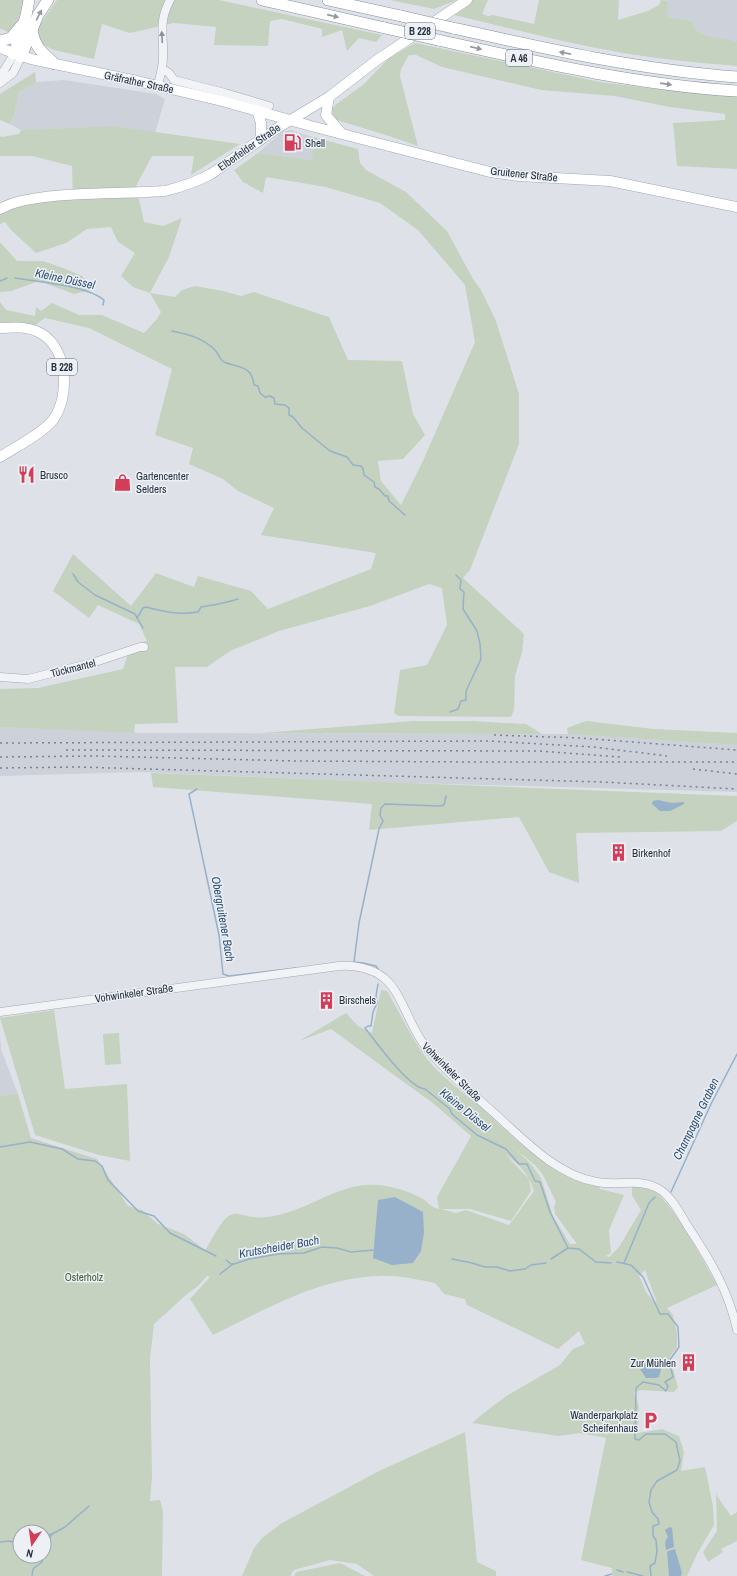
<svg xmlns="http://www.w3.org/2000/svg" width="737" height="1576" font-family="'Archivo Narrow',sans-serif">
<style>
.built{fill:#ccd1da}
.green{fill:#c4d2bf;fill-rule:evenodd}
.water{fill:#97b1ca}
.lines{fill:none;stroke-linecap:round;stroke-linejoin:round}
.stream{stroke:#97b1ca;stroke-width:1.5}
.minor-casing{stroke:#a3a9b2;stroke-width:9}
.major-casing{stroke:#9da7b4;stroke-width:11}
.highway-casing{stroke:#85909f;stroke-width:12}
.minor{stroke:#f1f3f6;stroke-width:8}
.major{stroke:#fff;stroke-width:10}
.highway{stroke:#fff;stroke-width:11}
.rail{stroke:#778292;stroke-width:1.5;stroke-dasharray:2 4;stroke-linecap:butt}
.highway-bridge-casing{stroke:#85909f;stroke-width:12;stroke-linecap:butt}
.highway-bridge{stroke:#fff;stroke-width:11}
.oneway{fill:#92989f}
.oneway2{fill:#8c929a}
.labels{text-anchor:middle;stroke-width:3;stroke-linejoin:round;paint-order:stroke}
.shield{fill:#edf1f6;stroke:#626a76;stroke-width:1}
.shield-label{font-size:10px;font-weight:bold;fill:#26303f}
.street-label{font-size:11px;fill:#26303f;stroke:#edf1f6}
.poi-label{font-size:11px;fill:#26303f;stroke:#edf1f6;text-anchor:start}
.park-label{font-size:11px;fill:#3c5c33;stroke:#edf1f6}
.water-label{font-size:12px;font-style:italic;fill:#2f5075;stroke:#edf1f6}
</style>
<rect width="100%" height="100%" fill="#dee2e8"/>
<g class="built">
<path d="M664 0H737V41L707 36 696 30 692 21 667 17 668 1Z"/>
<path d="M64 80 156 94 165 99 155 133 113 126 21 130 10 124 14 116 19 92 36 82Z"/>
<path d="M291 130 313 137 312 160 258 153 282 132Z"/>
<path d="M0 727 144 733 570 734 737 745V792L378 782 140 772 0 776Z"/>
<path d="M0 1033 1 1049 18 1094 0 1096Z"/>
</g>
<g class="green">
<path d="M0 0H23L19 19 11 34 2 29H0Z"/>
<path d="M57 0H219L382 35 376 42 359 38 347 51 342 30 322 37V29L282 19 270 21 268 46 214 45 216 27 174 23 130 33 102 24 94 59 54 50 38 42 36 34 39 26Z"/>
<path d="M390 0H457L434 9Z"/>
<path d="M473 0H488L482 14 488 16 493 15 534 24 539 0H619L618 20 648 11 659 5 661 0 668 1 667 17 692 21 696 30 707 36 737 41V66C699 63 661 59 623 53 565 43 510 28 454 15L459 12V9Z"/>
<path d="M415 43 600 82 664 90 737 96V169L677 166 673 123 725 120V114L670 107 615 96 541 90 442 67 416 55H409L401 69 400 76 418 146 389 136 337 120 333 117 332 110 334 106 364 84 389 58Z"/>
<path d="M35 72 36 82 19 92 14 116 10 124 0 120V94Z"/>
<path d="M113 126 240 144 191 175 194 156H152L136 186 144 222 163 226 182 218 169 257 150 293 175 297 182 290 195 286 223 291 241 296 254 292 329 317 348 360 402 361 413 414 425 435 403 459 378 461 381 481 401 505 422 463 475 342 465 285 418 230 380 203 326 187 266 177 263 193 243 182 234 170 258 153 312 160 313 137 358 149 360 163 366 170 406 192 447 231 473 279 481 290 496 321 519 394V444L470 570 463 578 524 634 522 652 515 676 514 710 511 717 398 716 394 713 400 670 427 665 447 625 442 588 429 584 370 606 279 631 230 651 207 667H175L178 723 135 724 134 733 0 727V689L38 688 123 669 130 647 147 641 139 624 98 605 89 618 53 591 73 554 131 606 156 573 194 587 198 576 251 591 268 609 371 569 376 553 261 535 274 508 238 491 223 479 189 464 193 448 155 435 172 369 89 328 45 318 34 326 0 322V302L6 310 35 316 36 307 41 311 52 303 79 315H102L144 333 157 319 161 312 150 293 133 287 121 276 135 253 118 242 111 227 87 229 66 243 36 253 11 230 5 222 0 224V211L9 206 73 196 72 166 32 156H0V136L2 137 19 134 21 130Z"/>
<path d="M0 242 17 261H43L63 268 82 276 91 290 74 294 39 281 11 291 0 292Z"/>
<path d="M413 721H471L526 724 542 734 262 733Z"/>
<path d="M586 721 653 729 737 733V745L568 734 567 728Z"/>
<path d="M151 773 737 796V821L721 831 576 833 579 883 549 872 519 817 369 830 372 804 153 787Z"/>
<path d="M381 990 387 991C400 1013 411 1038 427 1059 441 1076 460 1090 477 1104 514 1137 549 1176 599 1186L600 1189 624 1195 609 1230 611 1253 606 1256 609 1257 619 1247 641 1210 632 1195V1185C638 1187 646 1188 653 1191 672 1200 705 1264 717 1285L667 1308 673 1315 677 1334V1347L670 1357 678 1388 674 1392 641 1390 634 1392 639 1406 638 1433 662 1429 679 1436 684 1452 681 1471 705 1467 713 1506 714 1525 697 1554 687 1576H681L682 1573 667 1553 669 1576H613L612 1568 581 1560 606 1438 580 1433 558 1436 472 1423 485 1412 508 1395 560 1365 573 1349 585 1344 579 1331 558 1349 467 1305 465 1299 444 1294 435 1283C418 1280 398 1275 381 1276 321 1277 266 1309 213 1335L190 1299 210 1277 207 1276 198 1286 187 1294 154 1324 150 1358 152 1477 150 1501 160 1500 163 1511 162 1576H0V1096L18 1094 31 1138 97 1159 128 1206 142 1210 158 1224 184 1234 205 1250C212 1241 222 1216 233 1214 238 1213 246 1216 251 1217 262 1218 272 1217 282 1214 314 1206 343 1182 377 1185 391 1186 409 1191 421 1198 428 1201 430 1208 439 1209L437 1197 471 1136 434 1104 331 1029 299 1041 346 1013 358 1026 372 1033ZM513 1147 536 1166 543 1175 556 1202 554 1207 555 1214 577 1244H570L553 1216 541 1178 531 1164ZM505 1154C519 1164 529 1174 534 1191L509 1225 466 1210 456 1213 441 1209H470L511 1221 531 1191 529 1179ZM645 1270 657 1303C644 1294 646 1289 639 1276ZM20 1532H44V1556H20Z"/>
<path d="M54 1010 65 1089 127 1084 130 1161 99 1155 35 1135 0 1018Z"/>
<path d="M119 1033 121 1064 105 1065 103 1034Z"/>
<path d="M465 1432 477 1562 496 1571V1576H374L357 1564 330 1560 294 1570 290 1576H242L254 1548 262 1538 282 1523 379 1471Z"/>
<path d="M716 1491 717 1496 731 1516 737 1512V1541L721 1549 723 1552 708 1562 703 1552 717 1531Z"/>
<path d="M340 1563 365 1576H294L296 1572Z"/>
</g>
<g class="water">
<path d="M658 800 672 803 684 802V804L670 811H660L652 804 653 801Z"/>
<path d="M395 1197 423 1212 424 1233 421 1251 413 1263 392 1265 373 1258 378 1200Z"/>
<path d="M641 1362 662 1366 659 1377 656 1378H646L638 1366Z"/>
<path d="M670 1527 672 1528 674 1547 666 1550 665 1542 668 1537 665 1530Z"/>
<path d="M675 1549 682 1573 681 1576H669L667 1553 668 1551Z"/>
</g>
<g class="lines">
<g class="stream">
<path d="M15 278C39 282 86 285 104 300L103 305"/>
<path d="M0 281 7 278"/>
<path d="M172 331C188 334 203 338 215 350 218 353 220 360 224 362 238 368 252 365 254 385L258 386 260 393 265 397 270 396 274 398 275 404 285 405 289 408V415L293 417 302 428 330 451 347 457 353 465 361 466 363 469 364 475 374 482 375 487 379 489 385 496H388L389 501 405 515"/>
<path d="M73 574 78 582 95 595 135 614 143 628"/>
<path d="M137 618 143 608 146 607C165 612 178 615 198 612L201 607C213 605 227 603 238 599"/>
<path d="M450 712 458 709 461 701 466 700V691L481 659 480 644 477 631 463 609 464 592 460 589 461 580 456 575"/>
<path d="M197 789 189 794 219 935 223 974 229 976 296 968"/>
<path d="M378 969 376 966 363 963 354 962 359 923 379 829 383 821 380 815 381 808 385 804 440 806 444 805 446 796"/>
<path d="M378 984 376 996 377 1003 373 1012 371 1026H368L365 1028C376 1042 409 1088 425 1089L450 1109 452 1114 477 1135 506 1149 519 1164H527L535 1181 540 1182 550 1212 568 1248 579 1249 596 1262 611 1263"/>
<path d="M0 1147 30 1142 62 1149 78 1159 95 1161 102 1166 108 1180 138 1211 154 1216 170 1233 216 1256"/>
<path d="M671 1192 711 1104 737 1054"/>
<path d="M452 1259 472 1263 485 1267H497L510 1271 525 1269 531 1265 546 1263"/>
<path d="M551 1259 568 1248"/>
<path d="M226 1260 231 1264H234L249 1259 278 1254 304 1253 322 1247 337 1248 351 1252 374 1250"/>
<path d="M617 1262 631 1265 643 1277 660 1314H668L678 1327 679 1347 669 1361 673 1377 665 1382 668 1386 666 1391 659 1385 643 1382 636 1388 635 1439 639 1440 646 1434H665L676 1442 680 1461 677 1470 657 1481 651 1490 649 1502 652 1512 658 1519 659 1524 653 1526V1536L656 1540 657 1551 655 1563 650 1566 651 1576"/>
<path d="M624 1263 649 1203 655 1197"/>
<path d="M220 1274 233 1264"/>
<path d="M44 1536 52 1534"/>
<path d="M0 1542 9 1541 20 1544"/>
<path d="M44 1553 46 1544 52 1534 65 1527 89 1506"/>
<path d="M617 1570 623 1572"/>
<path d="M627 1572 643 1576"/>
<path d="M32 1576 33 1569 42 1562 43 1556"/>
<path d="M605 1576 612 1574"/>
</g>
<defs>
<g id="minor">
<path d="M162 69 169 73 174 80 225 93 269 106"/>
<path d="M0 77 14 54"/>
<path d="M0 83 13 73 21 57"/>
<path d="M158 85C160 76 163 67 163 58 164 35 158 23 170 0"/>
<path d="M0 677 28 679 92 663 140 647H144"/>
<path d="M0 1012 339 966C354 965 372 968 384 978 400 990 410 1026 423 1043 446 1073 477 1097 505 1123 531 1147 561 1176 597 1182 618 1186 637 1178 657 1188 671 1195 679 1212 687 1225 709 1258 729 1291 737 1330"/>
</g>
<g id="major">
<path d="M0 48 31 59 137 81 222 101 311 126 490 172 519 176 610 181 737 207"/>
<path d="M329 97 326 115 341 133"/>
<path d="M257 110 261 123V139"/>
<path d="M0 209C14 201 30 199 45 197 85 192 125 194 165 191 181 187 196 182 211 174L279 127 329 97 377 60 467 0"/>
<path d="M0 328C14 327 29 326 42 334 68 350 70 397 53 420 43 433 14 448 0 457"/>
</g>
<g id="highway">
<path d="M262 0 385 28"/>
<path d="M328 0 401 16"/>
<path d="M453 28C547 49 640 70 737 77"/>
<path d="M32 30C35 48 42 52 55 64"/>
<path d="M438 40C537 62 636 85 737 91"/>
<path d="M0 41 11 38 21 26"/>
<path d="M14 54 26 16 29 0"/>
<path d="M21 57 38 15 48 0"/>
</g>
</defs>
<use href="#minor" class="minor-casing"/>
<use href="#major" class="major-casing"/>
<use href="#highway" class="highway-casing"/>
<use href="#minor" class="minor"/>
<use href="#major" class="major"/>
<use href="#highway" class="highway"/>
<g class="rail">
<path d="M494 735 580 738 737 750"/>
<path d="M0 743 488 741 594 747 667 756"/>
<path d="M66 750 539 751 620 757"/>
<path d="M0 757 95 756 295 761 480 762H737"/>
<path d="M0 768 77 767 602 782 737 789"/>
<path d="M693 769 737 774"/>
</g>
<defs>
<g id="highway-bridge">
<path d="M401 16 453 28"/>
<path d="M385 28 438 40"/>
</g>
</defs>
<use href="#highway-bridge" class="highway-bridge-casing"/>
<use href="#highway-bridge" class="highway-bridge"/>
</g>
<defs><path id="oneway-solid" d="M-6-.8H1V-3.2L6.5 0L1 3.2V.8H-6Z"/></defs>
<g class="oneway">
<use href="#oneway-solid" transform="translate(39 15) rotate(-63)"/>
<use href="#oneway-solid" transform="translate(333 16) rotate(13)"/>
<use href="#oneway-solid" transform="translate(476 48) rotate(13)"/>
<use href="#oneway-solid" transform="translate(565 53) rotate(-169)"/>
<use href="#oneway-solid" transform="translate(666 84) rotate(8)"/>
</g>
<use class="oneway2" href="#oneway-solid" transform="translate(162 37) rotate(-93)"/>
<defs>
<symbol id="fuel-bare" viewBox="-9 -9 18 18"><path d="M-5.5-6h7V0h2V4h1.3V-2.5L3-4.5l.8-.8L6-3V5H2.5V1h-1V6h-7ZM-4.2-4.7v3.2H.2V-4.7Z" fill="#d33d58" stroke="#edf1f6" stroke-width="2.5" paint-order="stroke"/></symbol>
<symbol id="restaurant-bare" viewBox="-9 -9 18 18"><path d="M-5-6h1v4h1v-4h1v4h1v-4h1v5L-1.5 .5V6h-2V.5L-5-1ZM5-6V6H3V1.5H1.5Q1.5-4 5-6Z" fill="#d33d58" stroke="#edf1f6" stroke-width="2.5" paint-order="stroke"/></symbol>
<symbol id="shop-bare" viewBox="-9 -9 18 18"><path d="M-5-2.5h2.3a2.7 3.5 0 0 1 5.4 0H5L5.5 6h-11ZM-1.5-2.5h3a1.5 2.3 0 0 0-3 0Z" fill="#d33d58" stroke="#edf1f6" stroke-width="2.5" paint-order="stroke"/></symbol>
<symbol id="building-bare" viewBox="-9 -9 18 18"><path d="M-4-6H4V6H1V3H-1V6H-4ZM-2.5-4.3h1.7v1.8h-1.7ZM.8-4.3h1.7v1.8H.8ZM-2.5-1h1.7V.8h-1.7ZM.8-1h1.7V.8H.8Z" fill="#d33d58" stroke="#edf1f6" stroke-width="2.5" paint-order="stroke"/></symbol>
<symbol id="parking-bare" viewBox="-9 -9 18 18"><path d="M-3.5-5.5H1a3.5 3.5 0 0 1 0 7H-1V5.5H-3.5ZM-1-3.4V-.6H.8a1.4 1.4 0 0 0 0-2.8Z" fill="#d33d58" stroke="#edf1f6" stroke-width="2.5" paint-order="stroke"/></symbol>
</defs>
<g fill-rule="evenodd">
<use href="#fuel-bare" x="280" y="130" width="25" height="25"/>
<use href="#restaurant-bare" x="14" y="462" width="25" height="25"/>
<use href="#shop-bare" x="110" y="470" width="25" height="25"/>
<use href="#building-bare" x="606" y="840" width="25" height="25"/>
<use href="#building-bare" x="314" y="988" width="25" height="25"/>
<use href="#building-bare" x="676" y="1350" width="25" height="25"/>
<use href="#parking-bare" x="638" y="1408" width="25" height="25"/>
</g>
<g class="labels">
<g class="shield">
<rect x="405" y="23" width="30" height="16" rx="3"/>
<rect x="506" y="50" width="26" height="16" rx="3"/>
<rect x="47" y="359" width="30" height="16" rx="3"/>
</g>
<g class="shield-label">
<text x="420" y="35">B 228</text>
<text x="519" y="62">A 46</text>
<text x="62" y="371">B 228</text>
</g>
<g class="street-label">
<text transform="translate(139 82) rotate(12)" y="4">Gräfrather Straße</text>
<text transform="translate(249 147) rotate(-35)" y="4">Elberfelder Straße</text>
<text transform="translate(524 174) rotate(6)" y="4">Gruitener Straße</text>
<text transform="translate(73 668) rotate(-14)" y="4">Tückmantel</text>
<text transform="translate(134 993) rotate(-8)" y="4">Vohwinkeler Straße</text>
<text transform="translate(452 1072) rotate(45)" y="4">Vohwinkeler Straße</text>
</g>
<g class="poi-label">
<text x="305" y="147">Shell</text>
<text x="40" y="479">Brusco</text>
<text x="136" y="480">Gartencenter<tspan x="136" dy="13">Selders</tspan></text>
<text x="632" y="857">Birkenhof</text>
<text x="339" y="1004">Birschels</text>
<text x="676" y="1367" text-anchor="end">Zur Mühlen</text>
<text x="638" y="1419" text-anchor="end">Wanderparkplatz<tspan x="638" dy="13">Scheifenhaus</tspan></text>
</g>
<g class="park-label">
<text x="84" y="1281">Osterholz</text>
</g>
<g class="water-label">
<text transform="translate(65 279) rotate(12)" y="4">Kleine Düssel</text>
<text transform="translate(223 919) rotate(80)" y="4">Obergruitener Bach</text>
<text transform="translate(465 1110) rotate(39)" y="4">Kleine Düssel</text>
<text transform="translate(696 1119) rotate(-64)" y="4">Champagne Graben</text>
<text transform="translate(279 1247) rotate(-10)" y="4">Krutscheider Bach</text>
</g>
</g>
<g transform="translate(32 1544) rotate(193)"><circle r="19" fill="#edf1f6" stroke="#9da4ad"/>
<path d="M0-3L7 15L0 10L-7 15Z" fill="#d33d58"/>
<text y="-6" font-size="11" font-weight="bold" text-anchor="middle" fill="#26303f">N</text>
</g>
</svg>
